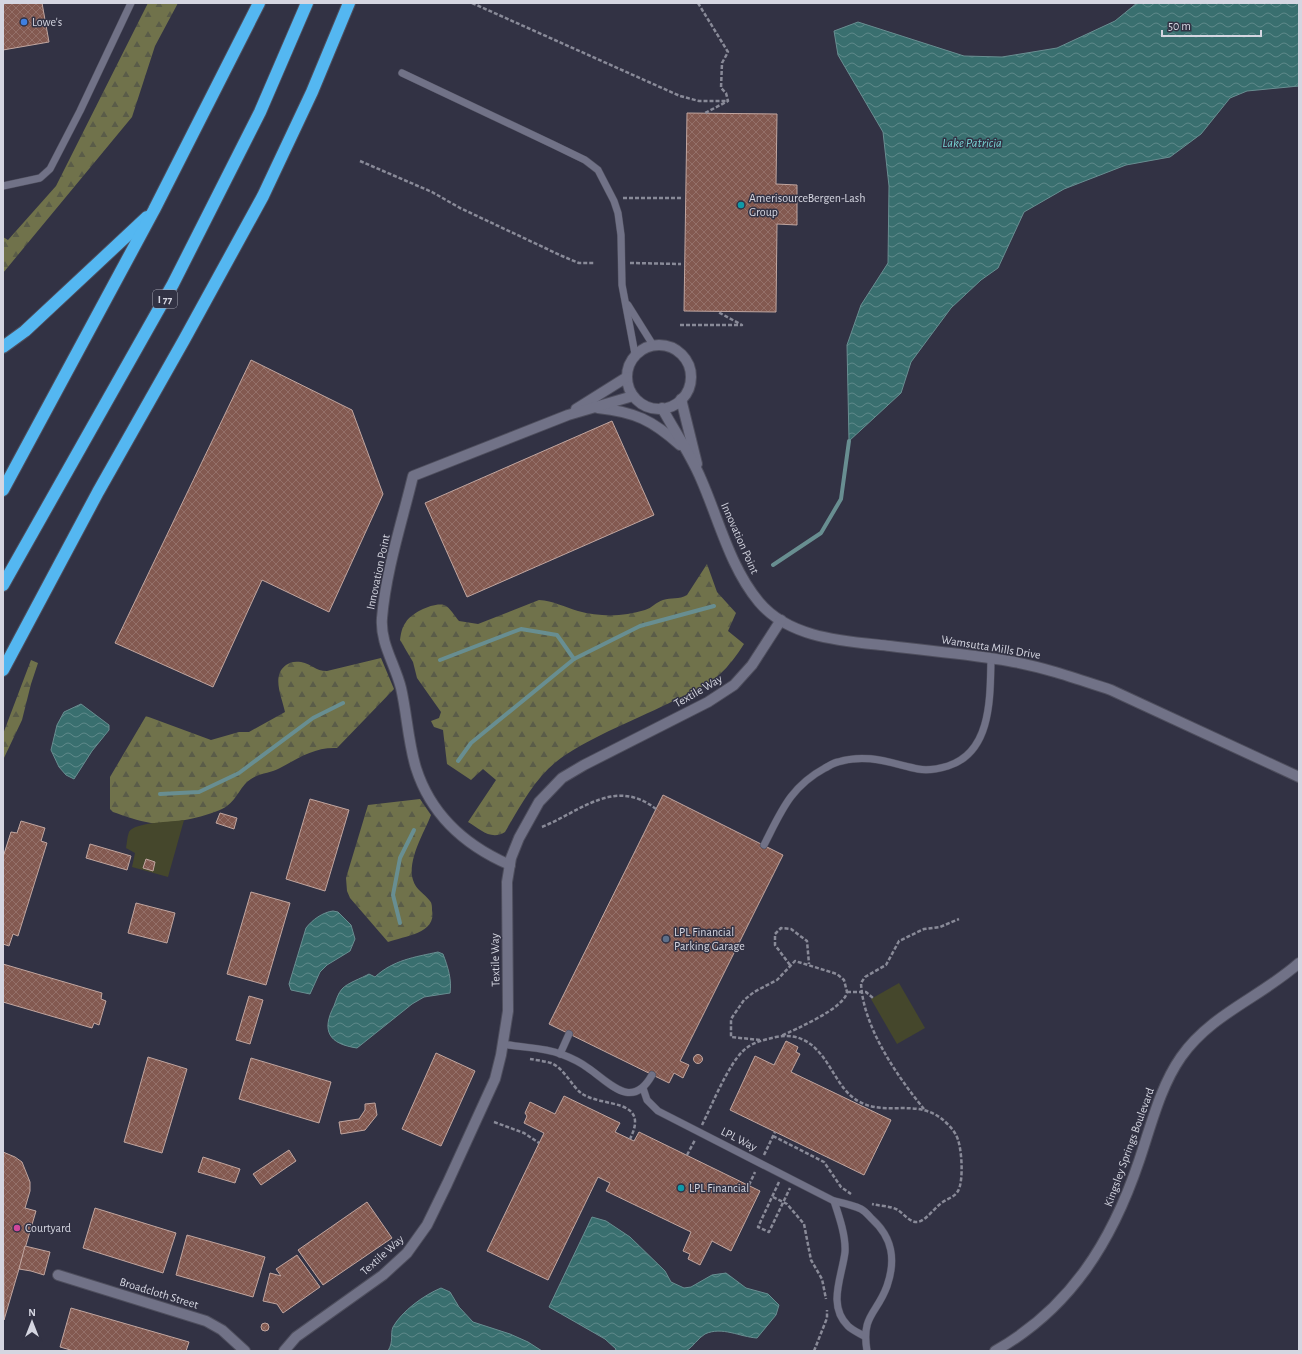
<svg xmlns="http://www.w3.org/2000/svg" width="1302" height="1354" font-family="'Alegreya Sans',sans-serif">
<style>
.forest{fill:url(#forest-firs)}
.green{fill:#45472c}
.water{fill:url(#water-waves);stroke:#688e91}
.lines{fill:none;stroke-linecap:round;stroke-linejoin:round}
.stream{stroke:#688e91;stroke-width:4}
.building{fill:url(#building-cross-hatch);stroke:#c1a6a0}
.lane-casing{stroke:#4e4e5d;stroke-width:8}
.street-casing{stroke:#4e4e5d;stroke-width:12}
.highway-casing{stroke:#4e4e5d;stroke-width:14}
.path{stroke:#898a98;stroke-width:2.5;stroke-dasharray:4 2;stroke-linecap:butt}
.lane{stroke:#717287;stroke-width:7}
.street{stroke:#717287;stroke-width:10}
.highway{stroke:#54b7f1;stroke-width:12}
.shop-dot{fill:#3f7fe0;stroke:#323244;stroke-width:1.5}
.culture-dot{fill:#0f9aa8;stroke:#323244;stroke-width:1.5}
.service-dot{fill:#5c6f8a;stroke:#323244;stroke-width:1.5}
.hotel-dot{fill:#d1479c;stroke:#323244;stroke-width:1.5}
.labels{text-anchor:middle;stroke-width:3;stroke-linejoin:round;paint-order:stroke}
.shield{fill:#323244;stroke:#a4a5b2;stroke-width:1}
.shield-label{font-size:11px;font-weight:bold;fill:#d5d6e1}
.poi-label{font-size:12px;fill:#d5d6e1;stroke:#323244;text-anchor:start}
.street-label{font-size:12px;fill:#d5d6e1;stroke:#323244}
.water-label{font-size:13px;font-style:italic;fill:#77d3d4;stroke:#323244}
</style>
<defs>
<pattern id="forest-firs" width="22" height="20" patternUnits="userSpaceOnUse"><rect width="22" height="20" fill="#70724b"/><path d="M5 1l3.5 6h-7zM16 11l3.5 6h-7z" fill="#5a5c48"/></pattern>
<pattern id="water-waves" width="16" height="10" patternUnits="userSpaceOnUse"><rect width="16" height="10" fill="#396f6f"/><path d="M0 5q4-4 8 0t8 0" fill="none" stroke="#5e898a"/></pattern>
<pattern id="building-cross-hatch" width="8" height="8" patternUnits="userSpaceOnUse"><rect width="8" height="8" fill="#835950"/><path d="M0 0l8 8M0 8l8-8" fill="none" stroke="#947069"/></pattern>
</defs>
<rect width="100%" height="100%" fill="#323244"/>
<g class="forest">
<path d="M148 3H178L155 46 132 117 3 273V237L8 240 56 186Z"/>
<path d="M707 564 717 592 736 613 728 631 744 644C737 655 729 666 719 675 706 686 690 693 675 700 640 718 592 736 561 758 535 777 521 805 505 832 491 841 480 829 468 822L496 780 483 769 471 780 447 764 443 730 434 727 431 721 439 718 441 712 417 678 413 662 400 640C401 633 402 627 406 622 411 613 434 602 444 605 450 607 455 617 459 621L478 624 539 600C553 601 565 607 578 611 600 617 623 617 645 610 652 608 656 602 663 600 671 597 679 600 687 595Z"/>
<path d="M381 658 394 689 337 748C314 747 299 758 280 768 271 773 260 773 251 779 241 785 237 799 227 806 216 815 165 826 151 823 138 821 125 816 113 812L110 809V777L146 716 211 740 239 732H249L285 712C282 697 271 676 286 665 290 662 295 661 301 662 312 664 315 671 327 671Z"/>
<path d="M31 660 38 663 31 684 22 720 3 760V734Z"/>
<path d="M420 799 431 815C424 833 407 860 413 880 416 890 424 893 430 901 432 903 432 907 432 910 437 934 404 936 388 942L350 898 347 891 346 878 368 805Z"/>
</g>
<g class="green">
<path d="M184 820 168 877 132 867 135 853 126 848C127 843 127 837 129 832 134 822 173 822 184 820Z"/>
<path d="M899 983 925 1028 897 1044 871 999Z"/>
</g>
<g class="water">
<path d="M1137 3H1299V86L1247 91 1230 98 1201 134 1170 157 1126 165 1064 189 1024 212 998 268 981 280 951 308 911 362 901 393 849 441 847 345 861 305 888 263 889 186 883 132 838 55 834 31 858 22 964 56 1002 57 1057 48 1115 21Z"/>
<path d="M81 704 109 725V730L92 751 74 779 66 775 59 767 51 750 57 725 64 712Z"/>
<path d="M333 911 338 912 351 925 355 939 350 951 327 965 320 972 310 994 291 990 289 984 306 928C312 920 323 912 333 911Z"/>
<path d="M438 952 443 954C448 967 452 980 450 993L424 997 412 1004 357 1048C329 1044 321 1031 334 1006 336 1001 338 993 342 989 347 983 362 978 369 974L375 977C393 960 415 957 438 952Z"/>
<path d="M592 1217 606 1221 630 1237 665 1271 671 1282 684 1288 691 1287 712 1275 726 1273 746 1288 768 1294 779 1305 776 1315 757 1338C740 1337 722 1326 705 1334 698 1338 693 1347 686 1351H615L616 1349 605 1339 549 1307Z"/>
<path d="M441 1288 450 1292 459 1307 473 1322 510 1334 528 1342 542 1351H388C394 1341 390 1334 393 1327 402 1311 424 1295 441 1288Z"/>
</g>
<g class="lines">
<g class="stream">
<path d="M773 565 821 533 841 499 849 441"/>
<path d="M440 660 521 629 557 635 574 659"/>
<path d="M458 761 471 743 574 659 640 626 714 606"/>
<path d="M160 794 199 792 239 773 313 718 343 703"/>
<path d="M400 923 393 895 400 858 414 830"/>
</g>
</g>
<g class="building">
<path d="M3 3H42L49 42 3 50Z"/>
<path d="M687 113 777 114 776 184 797 185V225L777 224 776 312 684 311Z"/>
<path d="M251 360 352 410 383 494 329 612 262 580 213 687 115 643Z"/>
<path d="M612 421 654 515 467 597 425 503Z"/>
<path d="M663 795 783 855 680 1061 689 1065 683 1078 674 1073 669 1083 549 1024Z"/>
<path d="M310 799 349 810 325 891 286 879Z"/>
<path d="M220 813 237 818 234 829 216 823Z"/>
<path d="M21 821 45 828 41 841 47 843 18 936 13 934 9 946 3 944V857L11 832 17 833Z"/>
<path d="M90 844 131 856 127 870 86 858Z"/>
<path d="M146 859 155 862 153 871 143 868Z"/>
<path d="M251 892 290 903 266 985 227 974Z"/>
<path d="M136 903 175 913 167 943 128 933Z"/>
<path d="M3 964 102 993 101 999 106 1001 99 1025 94 1023 92 1028 3 1002Z"/>
<path d="M249 996 263 1000 250 1044 236 1040Z"/>
<path d="M786 1041 798 1047 796 1052 800 1054 791 1072 891 1120 864 1175 730 1110 755 1056 774 1065Z"/>
<path d="M436 1053 475 1071 441 1146 402 1129Z"/>
<circle cx="698" cy="1059" r="4.5"/>
<path d="M148 1057 187 1069 162 1153 124 1142Z"/>
<path d="M251 1058 331 1082 319 1123 239 1099Z"/>
<path d="M564 1096 620 1123 615 1132 634 1141 639 1132 760 1191 731 1251 712 1241 700 1265 688 1259 690 1254 683 1251 691 1232 606 1191 610 1183 598 1177 548 1280 487 1251 544 1133 524 1123 527 1116 525 1113 530 1102 555 1114Z"/>
<path d="M375 1103 377 1115 365 1130 341 1134 339 1122 359 1119 365 1110V1104Z"/>
<path d="M289 1150 296 1161 261 1185 253 1174Z"/>
<path d="M3 1152 15 1157 22 1162 30 1182V1191L25 1208 36 1211 4 1320Z"/>
<path d="M203 1157 240 1169 235 1183 198 1172Z"/>
<path d="M367 1202 392 1238 323 1285 298 1250Z"/>
<path d="M95 1208 176 1233 163 1273 83 1248Z"/>
<path d="M187 1235 265 1257 253 1297 176 1275Z"/>
<path d="M25 1246 50 1252 44 1275 31 1271 19 1269Z"/>
<path d="M297 1255 320 1287 283 1313 277 1304 263 1301 270 1273 281 1276 276 1269Z"/>
<path d="M71 1308 189 1342 186 1351H74L60 1347Z"/>
<circle cx="265" cy="1327" r="4"/>
</g>
<g class="lines">
<defs>
<g id="lane">
<path d="M402 73 552 144 585 160 598 170 614 201 618 213 621 235 622 285 635 354"/>
<path d="M3 186 40 178 50 169 80 111 131 3"/>
<path d="M628 305 653 345"/>
<path d="M764 845C781 812 790 787 825 768 829 766 833 763 838 762 867 753 890 763 918 769 928 771 938 769 948 766 992 752 990 697 991 659"/>
<path d="M503 1044C522 1048 543 1047 561 1054 569 1057 580 1062 588 1068 610 1083 632 1111 652 1075"/>
<path d="M560 1054 569 1034"/>
<path d="M643 1088 647 1100 658 1111 834 1201C843 1203 853 1205 861 1209 865 1211 869 1216 872 1219 893 1238 896 1260 887 1286 877 1314 861 1315 867 1351"/>
<path d="M834 1201C839 1216 846 1236 845 1252 842 1277 827 1305 848 1326 852 1330 859 1333 864 1336"/>
</g>
<g id="street">
<circle cx="659" cy="377" r="32"/>
<path d="M681 399 697 464"/>
<path d="M598 408C635 412 652 420 680 445"/>
<path d="M662 408C675 432 691 455 701 479 719 520 730 567 759 602 790 639 845 641 890 646 929 651 970 654 1009 661 1044 667 1078 679 1111 690L1299 777"/>
<path d="M576 409 627 377"/>
<path d="M510 865C466 846 431 815 416 768 408 742 407 714 401 688 395 664 380 643 382 618 386 570 402 522 413 476L568 415 633 396"/>
<path d="M58 1275 206 1321 222 1330 245 1351"/>
<path d="M284 1351 296 1337 383 1275 407 1253 427 1225 447 1184 495 1079 501 1055 508 1011 507 882 511 858 519 838 539 802 562 778 584 765 708 702 734 685 752 665 781 620"/>
<path d="M995 1351C1071 1308 1112 1241 1139 1161 1151 1126 1160 1087 1181 1057 1211 1014 1261 997 1299 963"/>
</g>
<g id="highway">
<path d="M3 347 25 331 147 217"/>
<path d="M3 490 154 210 259 3"/>
<path d="M3 585 173 284 260 112 307 3"/>
<path d="M3 670 98 492 184 340 263 196 312 92 349 3"/>
</g>
</defs>
<use href="#lane" class="lane-casing"/>
<use href="#street" class="street-casing"/>
<use href="#highway" class="highway-casing"/>
<g class="path">
<path d="M472 3 680 96 699 101H728"/>
<path d="M698 3 728 52 722 63 721 88 726 93 728 101 705 113"/>
<path d="M360 161 432 192 460 208 562 256 579 263H595"/>
<path d="M623 198H682"/>
<path d="M630 263 681 264"/>
<path d="M680 325H742L718 312"/>
<path d="M542 827C581 811 615 777 656 809"/>
<path d="M790 965 775 945V934L781 928 791 929 807 941 809 964"/>
<path d="M847 992H866L873 998"/>
<path d="M760 1040 731 1037V1019L744 1000 754 992 777 980 795 961 837 974 844 980 847 992C845 1008 796 1029 781 1036"/>
<path d="M530 1059C536 1060 544 1061 551 1063 564 1068 571 1085 581 1093 601 1108 651 1097 630 1139"/>
<path d="M924 1109C897 1076 863 1027 861 983L865 977 886 965 899 941 924 929 940 927 959 919"/>
<path d="M494 1122 524 1133 539 1143"/>
<path d="M702 1125C712 1105 728 1065 743 1051 752 1042 764 1040 776 1037 792 1034 806 1038 817 1050 832 1065 839 1090 858 1101 885 1117 915 1098 942 1119 947 1123 953 1129 956 1135 962 1145 964 1181 958 1191 954 1198 945 1199 939 1205 933 1210 926 1220 918 1222 910 1223 904 1214 898 1210 891 1206 880 1206 872 1204"/>
<path d="M773 1136 824 1162 841 1187 851 1194"/>
<path d="M687 1155 695 1140"/>
<path d="M764 1155 775 1132"/>
<path d="M779 1182 758 1227 769 1232 790 1188"/>
<path d="M749 1185 755 1172"/>
<path d="M773 1197 787 1204 804 1224 811 1260 822 1279 826 1299"/>
<path d="M814 1351 827 1318V1310"/>
</g>
<use href="#lane" class="lane"/>
<use href="#street" class="street"/>
<use href="#highway" class="highway"/>
</g>
<circle class="shop-dot" cx="24" cy="22" r="4"/>
<g class="culture-dot">
<circle cx="741" cy="205" r="4"/>
<circle cx="681" cy="1188" r="4"/>
</g>
<circle class="service-dot" cx="666" cy="939" r="4"/>
<circle class="hotel-dot" cx="17" cy="1228" r="4"/>
<g class="labels">
<rect class="shield" x="153" y="290" width="24" height="18" rx="3"/>
<g class="shield-label">
<text x="165" y="303">I 77</text>
</g>
<g class="poi-label">
<text x="32" y="26">Lowe's</text>
<text x="749" y="202">AmerisourceBergen-Lash<tspan x="749" dy="14">Group</tspan></text>
<text x="674" y="936">LPL Financial<tspan x="674" dy="14">Parking Garage</tspan></text>
<text x="689" y="1192">LPL Financial</text>
<text x="25" y="1232">Courtyard</text>
</g>
<g class="street-label">
<text transform="translate(740 538) rotate(66)" y="4">Innovation Point</text>
<text transform="translate(378 572) rotate(-78)" y="4">Innovation Point</text>
<text transform="translate(991 647) rotate(9)" y="4">Wamsutta Mills Drive</text>
<text transform="translate(698 691) rotate(-30)" y="4">Textile Way</text>
<text transform="translate(495 960) rotate(-91)" y="4">Textile Way</text>
<text transform="translate(739 1139) rotate(27)" y="4">LPL Way</text>
<text transform="translate(1129 1147) rotate(-70)" y="4">Kingsley Springs Boulevard</text>
<text transform="translate(382 1255) rotate(-42)" y="4">Textile Way</text>
<text transform="translate(159 1293) rotate(17)" y="4">Broadcloth Street</text>
</g>
<g class="water-label">
<text x="972" y="147">Lake Patricia</text>
</g>
</g>
<rect width="1302" height="1354" fill="none" stroke="#d5d6e1" stroke-width="8"/>
<g transform="translate(32 1322)" stroke="#323244" stroke-width="3" paint-order="stroke">
<path d="M0-3L7 15L0 10L-7 15Z" fill="#d5d6e1"/>
<text y="-6" font-size="11" font-weight="bold" text-anchor="middle" fill="#d5d6e1">N</text>
</g>
<path d="M1162 30v6h99v-6" fill="none" stroke="#d5d6e1" stroke-width="2"/>
<text x="1168" y="30" font-size="12" fill="#d5d6e1" stroke="#323244" stroke-width="3" paint-order="stroke">50 m</text>
</svg>
